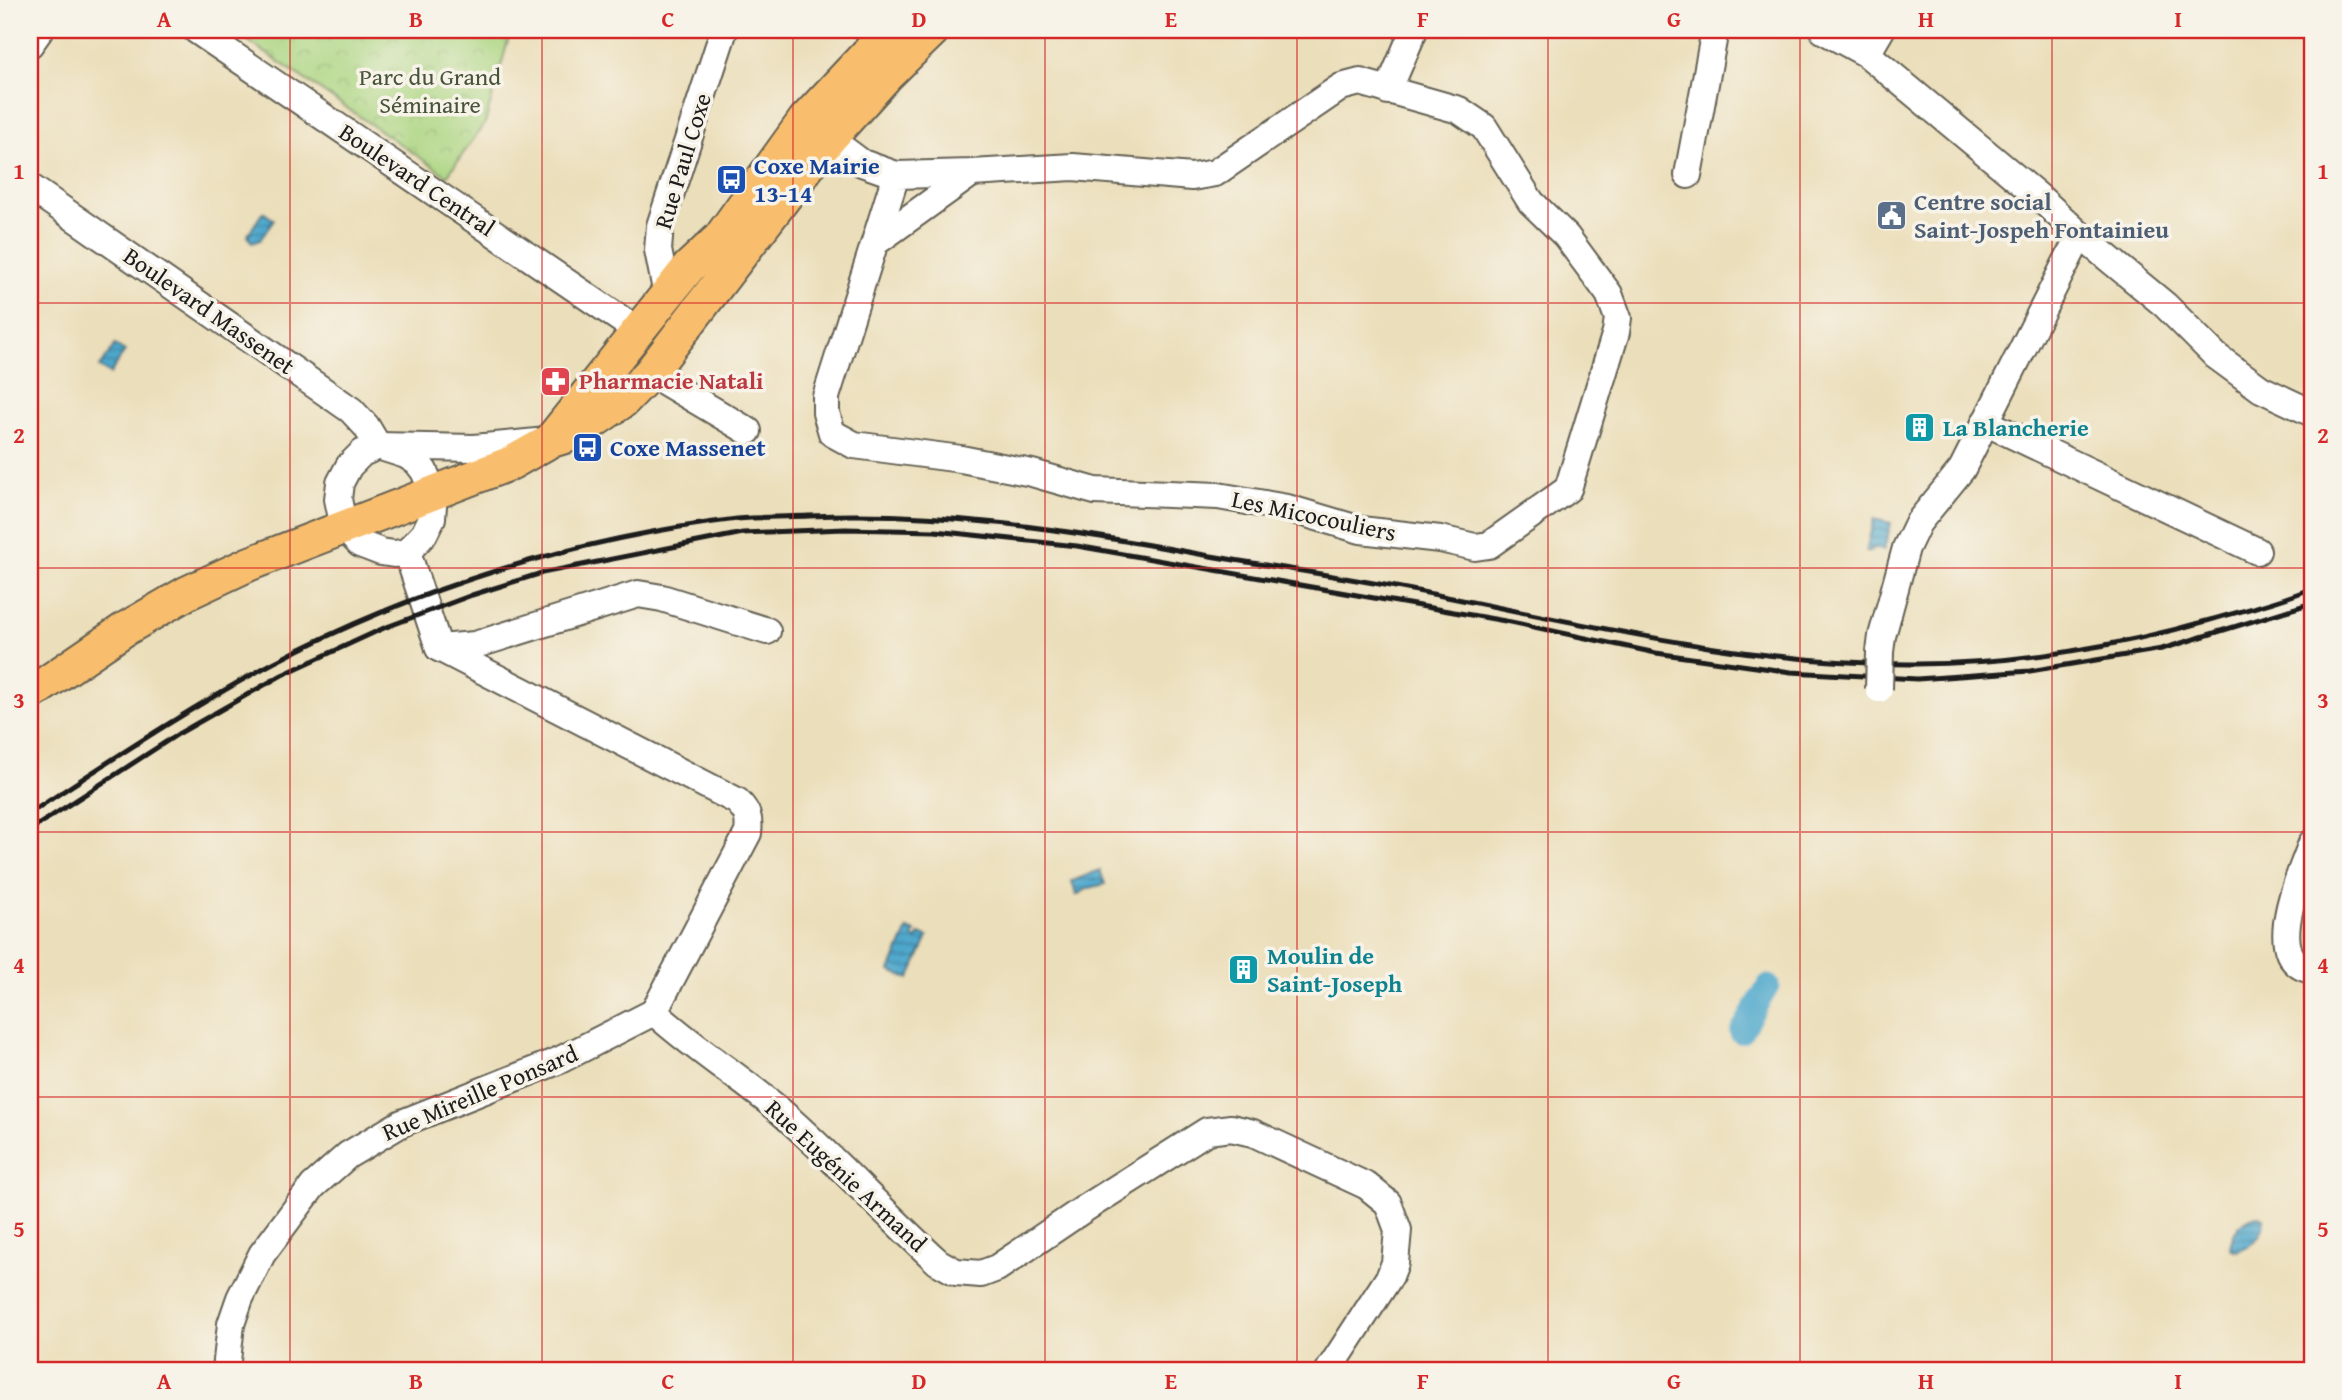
<svg xmlns="http://www.w3.org/2000/svg" width="2342" height="1400" font-family="'Gentium Book Plus',serif">
<style>
.park{fill:url(#park-crowns);stroke:#64784e;stroke-width:2}
.water{fill:url(#water-rules);stroke:#356274;stroke-width:2}
.lines{fill:none;stroke-linecap:round;stroke-linejoin:round}
.canal{stroke:#4ea7cc;stroke-width:23}
.minor-casing{stroke:#646053;stroke-width:30}
.major-casing{stroke:#646053;stroke-width:37}
.minor{stroke:#fff;stroke-width:26}
.major{stroke:#f9be6d;stroke-width:33}
.rail{stroke:#1c1c1c;stroke-width:5}
.minor-bridge-casing{stroke:#646053;stroke-width:30;stroke-linecap:butt}
.minor-bridge{stroke:#fff;stroke-width:26}
.grid{fill:none;stroke:#d62828;stroke-width:2;stroke-opacity:0.55}
.labels{text-anchor:middle;stroke-width:7;stroke-linejoin:round;paint-order:stroke}
.park-label{font-size:24px;fill:#47543a;stroke:#f7f3e8}
.street-label{font-size:24px;fill:#1c1c1c;stroke:#f7f3e8}
.transit-label{font-size:24px;font-weight:bold;fill:#164399;stroke:#f7f3e8;text-anchor:start}
.service-label{font-size:24px;font-weight:bold;fill:#4e5e75;stroke:#f7f3e8;text-anchor:start}
.health-label{font-size:24px;font-weight:bold;fill:#be3a42;stroke:#f7f3e8;text-anchor:start}
.culture-label{font-size:24px;font-weight:bold;fill:#0d838f;stroke:#f7f3e8;text-anchor:start}
.neatline{fill:none;stroke:#d62828;stroke-width:2.5}
.grid-label{font-size:23px;text-anchor:middle;font-weight:bold;fill:#d62828}
</style>
<defs>
<pattern id="park-crowns" width="20" height="18" patternUnits="userSpaceOnUse" patternTransform="scale(1.75)"><rect width="20" height="18" fill="#abd581"/><path d="M2 6a3 3 0 1 1 6 0M12 15a3 3 0 1 1 6 0" fill="none" stroke="#93b66f"/></pattern>
<pattern id="water-rules" width="6" height="5" patternUnits="userSpaceOnUse" patternTransform="scale(1.75)"><rect width="6" height="5" fill="#4ea7cc"/><path d="M0 2.5h6" fill="none" stroke="#4087a5"/></pattern>
</defs>
<rect width="100%" height="100%" fill="#f7f3e8"/>
<filter id="ink" filterUnits="userSpaceOnUse"><feTurbulence type="fractalNoise" baseFrequency=".0143" numOctaves="2"/><feDisplacementMap in="SourceGraphic" scale="14" xChannelSelector="R" yChannelSelector="G"/><feConvolveMatrix kernelMatrix="1 2 1 2 8 2 1 2 1" color-interpolation-filters="sRGB"/></filter>
<filter id="wash" filterUnits="userSpaceOnUse"><feTurbulence type="fractalNoise" baseFrequency=".00686" numOctaves="4" result="noise"/><feDisplacementMap in="SourceGraphic" scale="28" xChannelSelector="R" yChannelSelector="G"/><feGaussianBlur stdDeviation="1.57" result="paint"/><feColorMatrix in="noise" values="0 0 0 0 0 0 0 0 0 0 0 0 0 0 0 0 0 1.4 0 .05"/><feComposite in="paint" operator="in"/></filter>
<g filter="url(#wash)">
<rect width="100%" height="100%" fill="#ebdeba"/>
<path class="park" d="M232 30H511L485 123 447 176Z"/>
<g class="water">
<path d="M263 212 274 220 260 240 252 243 248 236 249 233Z"/>
<path d="M115 345 125 351 110 374 99 367Z"/>
<path d="M1874 519 1891 523 1884 550 1872 548 1870 552 1866 551Z"/>
<path d="M1100 870 1105 884 1089 888 1076 895 1072 881Z"/>
<path d="M908 929 915 932 913 937 917 939 920 934 928 937 909 979 890 971Z"/>
<path d="M2258 1216 2263 1218C2267 1235 2250 1247 2236 1251L2230 1248C2232 1232 2242 1219 2258 1216Z"/>
</g>
<g class="lines">
<path class="canal" d="M1741 1032 1768 986"/>
</g>
</g>
<g filter="url(#ink)">
<g class="lines">
<defs>
<g id="minor">
<path d="M196 30 638 331"/>
<path d="M1823 30 1867 54 2039 197 2080 235 2165 305 2216 356 2261 389 2312 413"/>
<path d="M30 44 40 30"/>
<path d="M1867 54 1881 30"/>
<path d="M1388 91 1414 30"/>
<path d="M815 128 862 163 896 175 826 397V413L832 433 854 445 961 459 1032 473 1095 491 1218 496 1287 508 1361 530 1440 539 1475 547 1489 545 1568 489 1616 332 1618 318 1609 294 1566 236 1531 202 1484 127 1459 110 1360 82 1341 87 1215 173 1192 177 1073 167 972 173 896 175"/>
<path d="M1688 175 1715 30"/>
<path d="M30 187 351 410 366 426 378 446"/>
<path d="M876 242 972 173"/>
<path d="M667 295 658 250 660 226 724 30"/>
<path d="M650 373 748 431"/>
<path d="M1985 422 2257 551"/>
<path d="M378 446 406 455 417 462 424 471 434 494 432 518 424 534 407 552 394 554 381 552 360 544 344 528 338 499 340 483 349 466 362 453 378 446 474 448 547 441"/>
<path d="M407 552 439 648"/>
<path d="M439 648 737 801C747 811 750 818 748 833L654 1012C693 1048 739 1076 780 1111 835 1159 884 1213 938 1262L956 1272 981 1274 997 1268 1084 1209 1207 1131 1231 1128 1253 1133 1367 1186 1388 1203 1398 1230 1395 1263 1390 1276 1329 1370"/>
<path d="M439 648 475 645 638 594 662 598 767 631"/>
<path d="M1880 652 1882 636 1906 548 1918 523 1962 469 2080 235"/>
<path d="M2312 843C2301 873 2260 961 2312 970"/>
<path d="M226 1370 231 1324 240 1298 262 1254 313 1186 348 1155 402 1123 560 1060 654 1012"/>
</g>
<g id="major">
<path d="M554 436 689 267 720 238 805 120 881 39 886 30"/>
<path d="M30 694 125 629 187 593 249 564 511 463 550 441 576 433 623 401 650 373 829 139 887 75 933 30"/>
</g>
</defs>
<use href="#minor" class="minor-casing"/>
<use href="#major" class="major-casing"/>
<use href="#minor" class="minor"/>
<use href="#major" class="major"/>
<g class="rail">
<path d="M30 813C110 761 189 708 273 663 416 588 577 538 737 519 761 517 785 517 809 516 940 510 1070 530 1199 554 1273 567 1348 577 1422 592 1585 624 1749 665 1916 664 2013 664 2117 647 2210 620 2244 610 2280 602 2312 588"/>
<path d="M30 830 178 734 282 675 384 628 472 595 542 573 743 533 845 529 935 531 1077 546 1511 622 1656 653 1791 672 1917 679 2030 671 2162 649 2312 603"/>
</g>
<defs>
<path id="minor-bridge" d="M1879 689 1880 652"/>
</defs>
<use href="#minor-bridge" class="minor-bridge-casing"/>
<use href="#minor-bridge" class="minor-bridge"/>
</g>
</g>
<path class="grid" d="M290 30V1370M542 30V1370M793 30V1370M1045 30V1370M1297 30V1370M1548 30V1370M1800 30V1370M2052 30V1370M30 303H2312M30 568H2312M30 832H2312M30 1097H2312"/>
<defs>
<symbol id="bus-square" viewBox="-11 -11 22 22"><rect x="-9" y="-9" width="18" height="18" rx="4" fill="#1a4fb4" stroke="#f7f3e8"/><path d="M-5-6H5V4H4V6H2V4H-2V6H-4V4H-5ZM-3.5-4V0h7V-4ZM-3.5 1.2v1.5H-2V1.2ZM2 1.2v1.5H3.5V1.2Z" fill="#fff"/></symbol>
<symbol id="civic-square" viewBox="-11 -11 22 22"><rect x="-9" y="-9" width="18" height="18" rx="4" fill="#5c6f8a" stroke="#f7f3e8"/><path d="M-.6-6.5H3V-4.5H.6V-3L4-1V1h2V6H-6V1h2V-1L-.6-3ZM-1.2 2.5V6h2.4V2.5Z" fill="#fff"/></symbol>
<symbol id="pharmacy-square" viewBox="-11 -11 22 22"><rect x="-9" y="-9" width="18" height="18" rx="4" fill="#e0444e" stroke="#f7f3e8"/><path d="M-2-6h4v4h4v4h-4v4h-4v-4h-4v-4h4Z" fill="#fff"/></symbol>
<symbol id="building-square" viewBox="-11 -11 22 22"><rect x="-9" y="-9" width="18" height="18" rx="4" fill="#0f9aa8" stroke="#f7f3e8"/><path d="M-4-6H4V6H1V3H-1V6H-4ZM-2.5-4.3h1.7v1.8h-1.7ZM.8-4.3h1.7v1.8H.8ZM-2.5-1h1.7V.8h-1.7ZM.8-1h1.7V.8H.8Z" fill="#fff"/></symbol>
</defs>
<g fill-rule="evenodd">
<use href="#bus-square" x="714" y="162" width="35" height="35"/>
<use href="#civic-square" x="1874" y="198" width="35" height="35"/>
<use href="#pharmacy-square" x="538" y="364" width="35" height="35"/>
<use href="#building-square" x="1902" y="410" width="35" height="35"/>
<use href="#bus-square" x="570" y="430" width="35" height="35"/>
<use href="#building-square" x="1226" y="952" width="35" height="35"/>
</g>
<g class="labels">
<g class="park-label">
<text x="430" y="85">Parc du Grand<tspan x="430" dy="28">Séminaire</tspan></text>
</g>
<g class="street-label">
<text transform="translate(683 161) rotate(-73)" y="8">Rue Paul Coxe</text>
<text transform="translate(417 180) rotate(34)" y="8">Boulevard Central</text>
<text transform="translate(209 311) rotate(35)" y="8">Boulevard Massenet</text>
<text transform="translate(1314 516) rotate(12)" y="8">Les Micocouliers</text>
<text transform="translate(480 1093) rotate(-23)" y="8">Rue Mireille Ponsard</text>
<text transform="translate(846 1176) rotate(43)" y="8">Rue Eugénie Armand</text>
</g>
<g class="transit-label">
<text x="754" y="174">Coxe Mairie<tspan x="754" dy="28">13-14</tspan></text>
<text x="610" y="456">Coxe Massenet</text>
</g>
<g class="service-label">
<text x="1914" y="210">Centre social<tspan x="1914" dy="28">Saint-Jospeh Fontainieu</tspan></text>
</g>
<g class="health-label">
<text x="579" y="389">Pharmacie Natali</text>
</g>
<g class="culture-label">
<text x="1943" y="436">La Blancherie</text>
<text x="1267" y="964">Moulin de<tspan x="1267" dy="28">Saint-Joseph</tspan></text>
</g>
</g>
<rect width="2342" height="1400" fill="none" stroke="#f7f3e8" stroke-width="77"/>
<rect x="38" y="38" width="2266" height="1324" class="neatline"/>
<g class="grid-label">
<text x="164" y="27">A</text>
<text x="416" y="27">B</text>
<text x="668" y="27">C</text>
<text x="919" y="27">D</text>
<text x="1171" y="27">E</text>
<text x="1423" y="27">F</text>
<text x="1674" y="27">G</text>
<text x="1926" y="27">H</text>
<text x="2178" y="27">I</text>
<text x="19" y="179">1</text>
<text x="2323" y="179">1</text>
<text x="19" y="443">2</text>
<text x="2323" y="443">2</text>
<text x="19" y="708">3</text>
<text x="2323" y="708">3</text>
<text x="19" y="973">4</text>
<text x="2323" y="973">4</text>
<text x="19" y="1237">5</text>
<text x="2323" y="1237">5</text>
<text x="164" y="1389">A</text>
<text x="416" y="1389">B</text>
<text x="668" y="1389">C</text>
<text x="919" y="1389">D</text>
<text x="1171" y="1389">E</text>
<text x="1423" y="1389">F</text>
<text x="1674" y="1389">G</text>
<text x="1926" y="1389">H</text>
<text x="2178" y="1389">I</text>
</g>
</svg>
